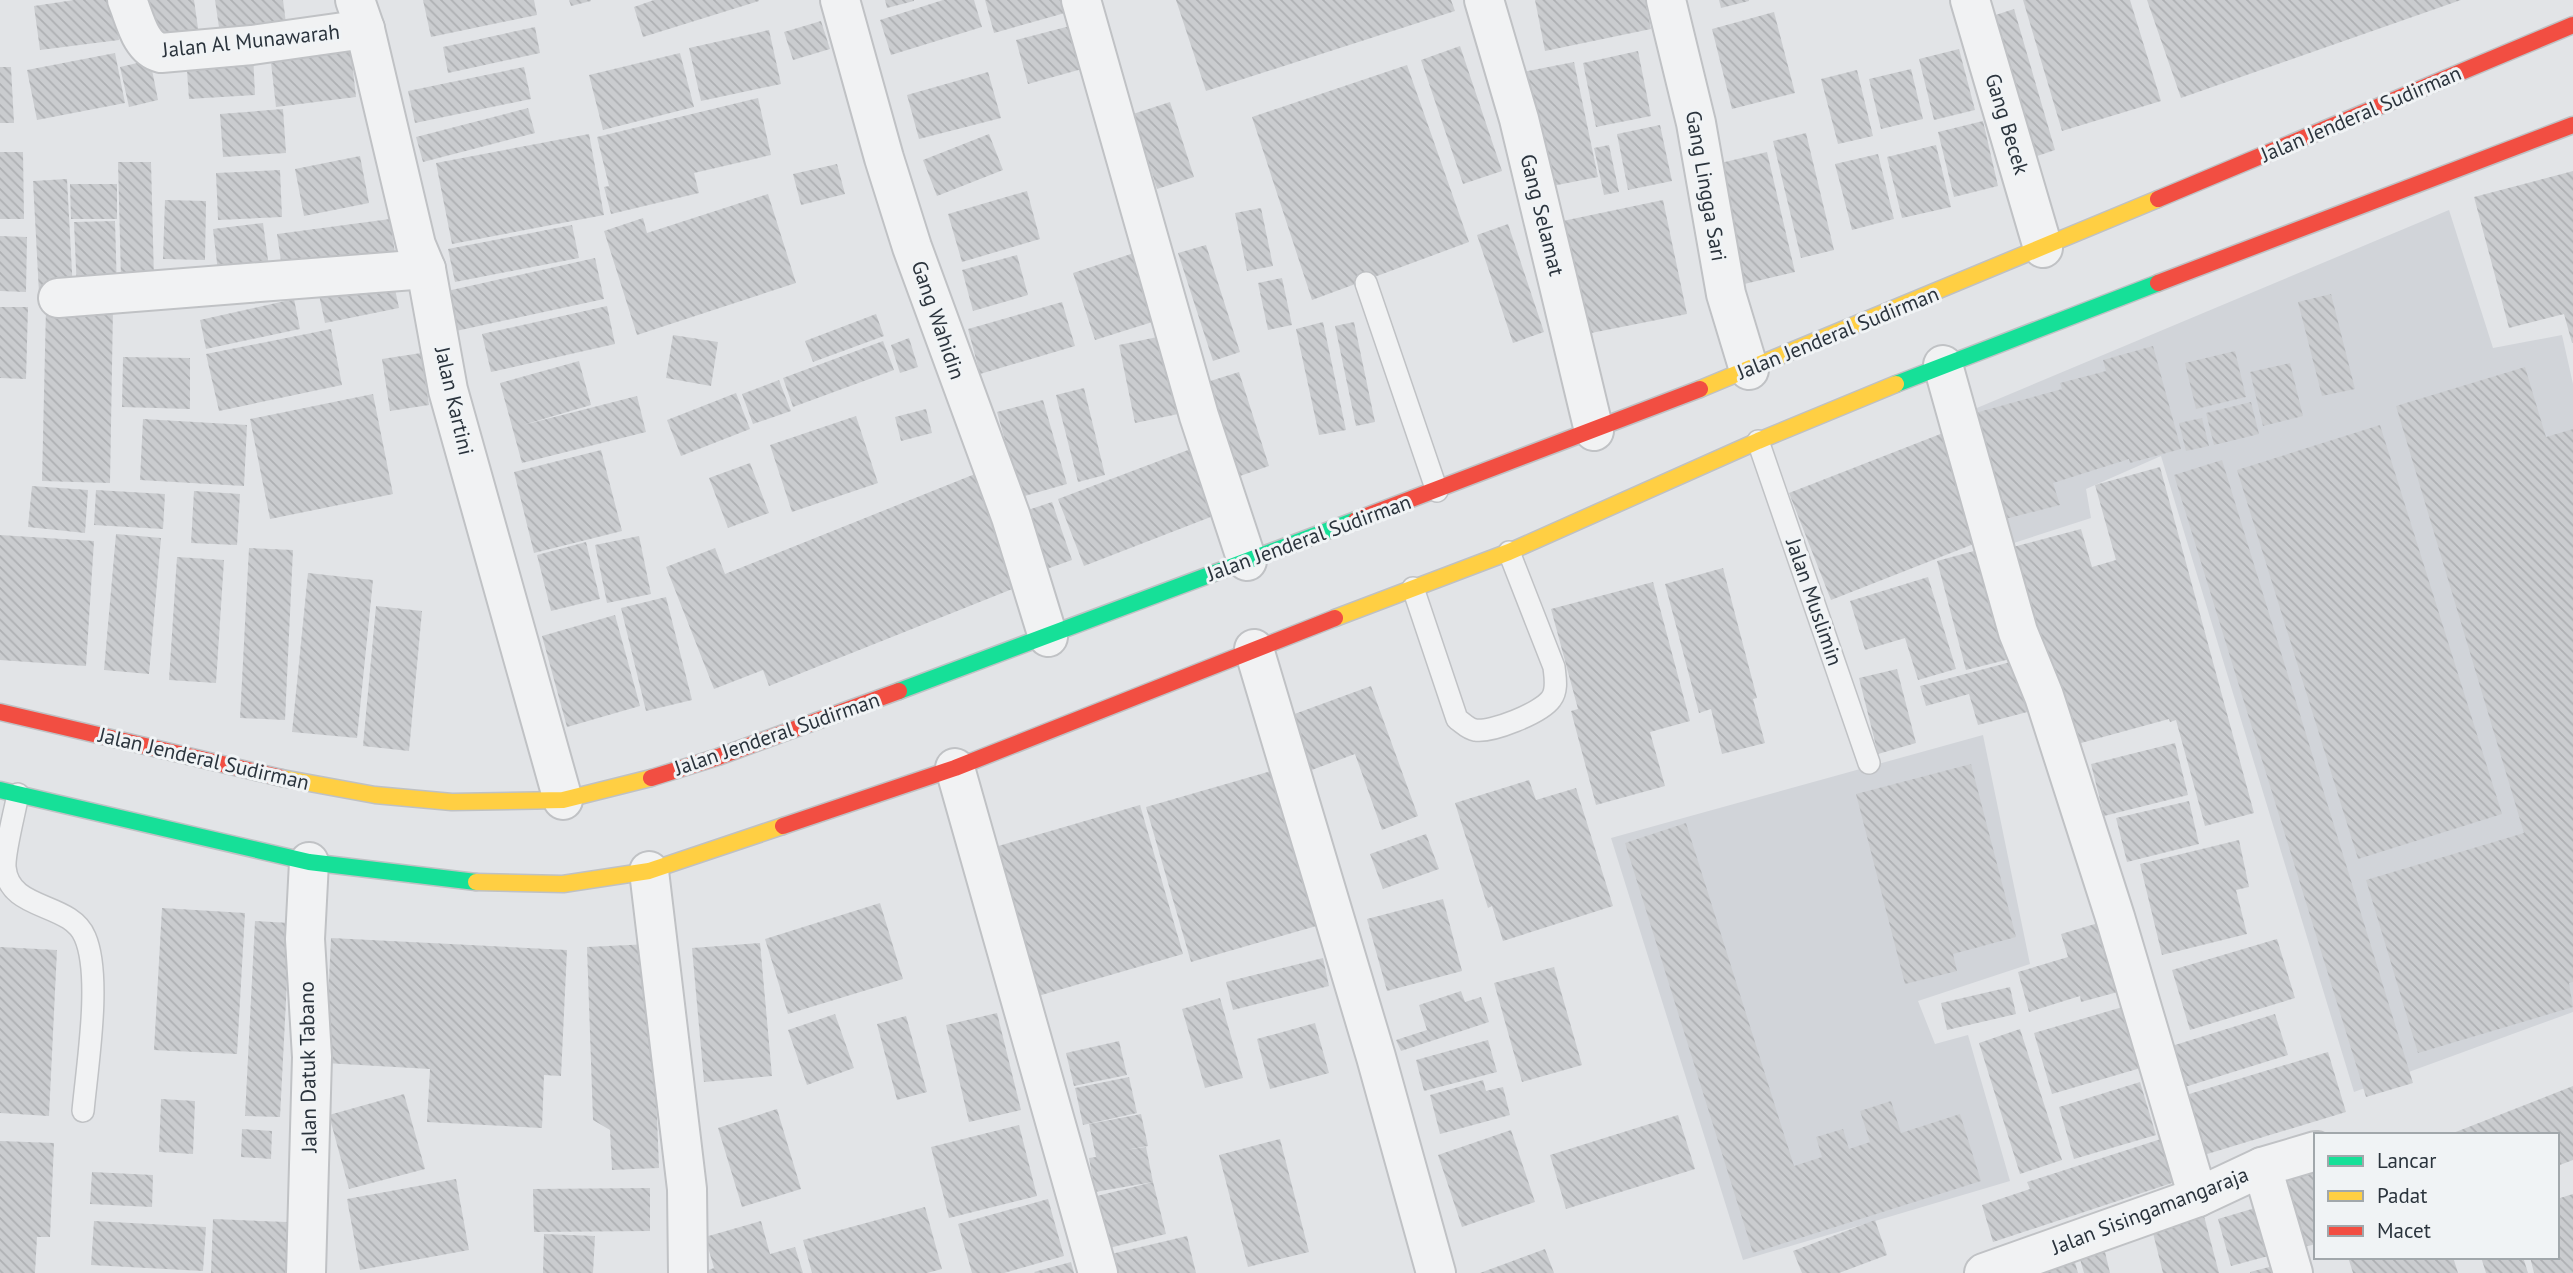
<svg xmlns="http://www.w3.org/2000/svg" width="2573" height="1273" font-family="'PT Sans',sans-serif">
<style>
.built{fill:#d1d4d9}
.building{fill:url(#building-back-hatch)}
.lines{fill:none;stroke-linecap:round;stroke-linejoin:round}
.lane-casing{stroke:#c0c2c5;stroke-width:24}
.street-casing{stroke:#c0c2c5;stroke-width:42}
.fast-casing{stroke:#bfc1c4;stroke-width:19}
.slow-casing{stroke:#bfc1c4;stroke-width:19}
.jam-casing{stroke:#bfc1c4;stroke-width:19}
.lane{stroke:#f1f2f3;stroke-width:21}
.street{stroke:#f1f2f3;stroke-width:38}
.fast{stroke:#16e098;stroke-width:16}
.slow{stroke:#ffcf43;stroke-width:16}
.jam{stroke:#f24e42;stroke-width:16}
.labels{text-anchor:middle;stroke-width:6;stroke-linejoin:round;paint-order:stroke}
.street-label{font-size:21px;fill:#2b343d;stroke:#f0f3f5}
</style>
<defs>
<pattern id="building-back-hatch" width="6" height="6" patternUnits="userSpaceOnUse" patternTransform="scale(1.75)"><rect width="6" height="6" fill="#cacccf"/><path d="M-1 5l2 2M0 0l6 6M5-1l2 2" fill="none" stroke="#aeb0b3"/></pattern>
</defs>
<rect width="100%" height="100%" fill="#e2e4e7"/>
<g class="built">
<path d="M2449 210 2493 348 2562 335 2573 384V1012L2354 1092 2161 456 2086 489 2091 518 1995 549 1953 418Z"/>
<path d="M1983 735 2030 964 1918 1001 1935 1044 1968 1035 2010 1181 1743 1260 1611 838Z"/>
</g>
<g class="building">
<path d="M74 0H114L119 40 40 50 34 6Z"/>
<path d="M144 0H194L199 35 150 42Z"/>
<path d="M215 0H283L287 31 221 41Z"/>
<path d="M423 0H534L537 15 431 37Z"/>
<path d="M569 0H591V1L571 6Z"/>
<path d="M654 0H759V1L643 37 634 7Z"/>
<path d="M885 0H914V1L887 8Z"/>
<path d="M943 0H974L982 27 891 55 880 20Z"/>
<path d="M985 0H1069L1072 11 994 33Z"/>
<path d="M1176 0H1451L1455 11 1206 91Z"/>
<path d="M1535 0H1645L1651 29 1545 51Z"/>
<path d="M1719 0H1749V1L1721 8Z"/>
<path d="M2023 0H2130L2161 101 2062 131Z"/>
<path d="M2147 0H2461L2181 98Z"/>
<path d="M2014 9 2055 150 2022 161 1980 20Z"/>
<path d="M1774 12 1795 93 1732 109 1712 29Z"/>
<path d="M821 21 830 49 793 60 784 32Z"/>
<path d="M1070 26 1082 69 1028 84 1016 40Z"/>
<path d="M535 27 540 53 448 73 443 47Z"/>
<path d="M769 30 781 84 701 101 689 48Z"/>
<path d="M350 44 356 97 276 107 270 54Z"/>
<path d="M1460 46 1502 171 1463 184 1421 60Z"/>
<path d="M1959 49 1975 110 1934 120 1919 59Z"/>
<path d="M1638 51 1651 116 1596 127 1583 63Z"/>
<path d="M115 53 125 103 37 120 27 70Z"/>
<path d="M253 53 255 95 189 99 186 57Z"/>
<path d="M680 53 694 107 603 130 589 75Z"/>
<path d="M150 60 158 100 129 107 120 67Z"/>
<path d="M1574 62 1598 177 1547 187 1523 72Z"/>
<path d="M1407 65 1469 242 1312 300 1252 117Z"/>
<path d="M0 67H11L14 123H0Z"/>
<path d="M524 67 531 99 415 123 408 91Z"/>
<path d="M1911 69 1923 119 1881 129 1869 79Z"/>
<path d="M1857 70 1873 136 1838 144 1821 79Z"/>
<path d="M988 72 1001 118 919 139 907 95Z"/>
<path d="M758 98 771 155 694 173 699 193 611 214 604 187 609 186 597 137Z"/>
<path d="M1170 102 1194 177 1157 189 1133 114Z"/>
<path d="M528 108 535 133 423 162 416 137Z"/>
<path d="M283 109 286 153 223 157 220 114Z"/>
<path d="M1983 121 1998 186 1954 197 1938 132Z"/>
<path d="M1660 125 1672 181 1628 190 1617 134Z"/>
<path d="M1806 133 1834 250 1801 258 1773 141Z"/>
<path d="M589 134 604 215 452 244 436 163Z"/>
<path d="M989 134 1003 170 937 196 923 160Z"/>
<path d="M1609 145 1619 192 1604 195 1594 148Z"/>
<path d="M1936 145 1951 207 1902 218 1887 157Z"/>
<path d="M0 152H23L24 219H0Z"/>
<path d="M1767 152 1795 272 1736 286 1708 166Z"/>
<path d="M1878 154 1894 219 1852 230 1835 164Z"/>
<path d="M360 156 369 203 304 216 295 169Z"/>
<path d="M118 162H151L154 279H121Z"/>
<path d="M837 164 845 194 801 205 793 174Z"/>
<path d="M280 170 282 217 218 220 216 173Z"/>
<path d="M2573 171V343H2572L2564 314 2509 328 2474 197Z"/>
<path d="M67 179 73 291 39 293 33 181Z"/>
<path d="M70 184H117V219H71Z"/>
<path d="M1027 191 1040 239 962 262 948 214Z"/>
<path d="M768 194 796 283 637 335 604 231 643 218 647 233Z"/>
<path d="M165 200 206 201 205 260 163 259Z"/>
<path d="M1663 200 1687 314 1576 336 1553 223Z"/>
<path d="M1261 208 1273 266 1247 271 1235 213Z"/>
<path d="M390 219 396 260 283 275 277 234Z"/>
<path d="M115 221 117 291 77 292 74 222Z"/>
<path d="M263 223 270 275 219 280 213 229Z"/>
<path d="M1508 224 1544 332 1513 343 1477 235Z"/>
<path d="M572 225 579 258 455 282 448 249Z"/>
<path d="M0 236 27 237 26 292 0 291Z"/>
<path d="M1206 245 1240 352 1213 361 1178 253Z"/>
<path d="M1140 251 1162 319 1095 340 1073 273Z"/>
<path d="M1017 255 1028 295 973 311 962 270Z"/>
<path d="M595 258 604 299 456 331 447 291Z"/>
<path d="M392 275 399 308 325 323 318 290Z"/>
<path d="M1282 278 1292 325 1268 330 1258 283Z"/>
<path d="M2331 294 2355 389 2322 396 2298 302Z"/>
<path d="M294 299 300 329 206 349 200 320Z"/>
<path d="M1062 302 1075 346 980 374 968 329Z"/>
<path d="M607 306 615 344 491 372 482 334Z"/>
<path d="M0 307H28L26 379 0 378Z"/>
<path d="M46 308 113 309 110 483 42 481Z"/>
<path d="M876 314 884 336 813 362 805 341Z"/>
<path d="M1323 322 1346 430 1319 435 1296 329Z"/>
<path d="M1354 322 1375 422 1356 426 1335 326Z"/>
<path d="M331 329 342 385 219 411 206 354Z"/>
<path d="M673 335 718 342 711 386 666 378Z"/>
<path d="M1167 335 1183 413 1135 423 1119 345Z"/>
<path d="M909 338 918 367 900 373 891 345Z"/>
<path d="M883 341 894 370 793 407 783 378Z"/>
<path d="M2153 346 2181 449 2130 463 2129 459 2053 483 2060 505 2005 519 1975 413 2062 389 2060 383 2106 371 2103 360Z"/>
<path d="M2235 351 2246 397 2196 409 2185 363Z"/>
<path d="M421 353 429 405 390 411 382 359Z"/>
<path d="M123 357 190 358V409L122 407Z"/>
<path d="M579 361 591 405 523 425 637 396 646 432 522 463 500 383Z"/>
<path d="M2290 363 2303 416 2263 426 2250 372Z"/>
<path d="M2525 367 2546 437 2573 429V982L2569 983 2573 1007 2418 1053 2366 880 2524 833 2396 406Z"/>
<path d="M1239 372 1269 466 1237 477 1207 382Z"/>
<path d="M779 380 791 411 753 424 742 394Z"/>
<path d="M1084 388 1105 475 1078 482 1056 395Z"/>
<path d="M736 393 750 429 681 456 667 420Z"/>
<path d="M373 394 393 494 270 519 250 419Z"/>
<path d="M1043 400 1067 484 1021 497 997 412Z"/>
<path d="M2251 402 2259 434 2214 445 2206 413Z"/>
<path d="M926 409 932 433 901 441 895 417Z"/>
<path d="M856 416 878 483 792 512 770 445Z"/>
<path d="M2202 418 2209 446 2186 451 2179 423Z"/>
<path d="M143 419 247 425 244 486 140 480Z"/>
<path d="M2380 425 2502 814 2358 859 2237 470Z"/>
<path d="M1943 433 1984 540 1831 600 1789 493Z"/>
<path d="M1196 447 1221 513 1084 566 1058 499Z"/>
<path d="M601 450 622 531 534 553 514 472Z"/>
<path d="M2222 460 2413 1083 2366 1097 2174 475Z"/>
<path d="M750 463 769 513 728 528 709 478Z"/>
<path d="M2160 467 2254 813 2205 826 2176 720 2170 722 2169 719 2070 746 2009 548 2081 529 2092 567 2116 560 2095 485Z"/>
<path d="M975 474 1020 586 769 686 763 670 714 689 666 567 715 548 725 574Z"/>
<path d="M32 486 88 490 85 533 28 527Z"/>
<path d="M96 490 165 494 163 529 94 525Z"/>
<path d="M194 491 240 494 237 545 191 543Z"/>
<path d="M1052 502 1072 560 1041 571 1022 512Z"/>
<path d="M116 534 161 538 149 674 104 670Z"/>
<path d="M0 535 94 541 86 666 0 660Z"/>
<path d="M639 536 651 594 607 603 595 545Z"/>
<path d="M586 542 600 599 551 611 537 555Z"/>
<path d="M249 548 293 550 285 720 240 718Z"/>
<path d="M1985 548 2014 658 1966 670 1937 561Z"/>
<path d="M177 557 224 560 216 683 169 680Z"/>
<path d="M1723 568 1757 698 1753 699 1765 743 1722 754 1711 709 1699 713 1665 584Z"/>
<path d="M308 573 373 580 357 738 292 732Z"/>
<path d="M1928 577 1956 669 1918 680 1905 638 1865 650 1850 601Z"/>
<path d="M1653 582 1690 721 1650 732 1665 786 1596 805 1571 711 1578 709 1551 609Z"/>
<path d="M666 597 692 700 646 711 621 608Z"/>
<path d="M376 606 422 611 409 751 363 746Z"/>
<path d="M615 615 640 706 567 727 542 636Z"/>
<path d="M2018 660 2031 711 1978 725 1969 694 1926 706 1920 686Z"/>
<path d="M1897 669 1916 743 1878 754 1859 678Z"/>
<path d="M1371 686 1418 816 1382 830 1355 754 1309 771 1289 716Z"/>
<path d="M2175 743 2188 795 2104 816 2091 764Z"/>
<path d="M1971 764 2016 937 1953 954 1957 971 1905 984 1856 794Z"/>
<path d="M1282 768 1327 923 1191 962 1146 807Z"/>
<path d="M1529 780 1536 800 1576 788 1613 906 1503 941 1492 906 1488 908 1455 803Z"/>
<path d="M2189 801 2199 844 2127 862 2116 818Z"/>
<path d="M1140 805 1183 954 1038 996 995 847Z"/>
<path d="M1686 823 1794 1166 1822 1157 1816 1137 1843 1129 1849 1149 1870 1142 1860 1111 1891 1101 1901 1133 1960 1114 1981 1181 1753 1253 1625 843Z"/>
<path d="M1426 834 1439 869 1383 889 1370 854Z"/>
<path d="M2239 840 2249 887 2236 890 2247 934 2162 955 2140 864Z"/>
<path d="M1443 899 1462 971 1387 991 1367 919Z"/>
<path d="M880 903 903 979 788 1014 765 939Z"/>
<path d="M162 908 245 913 237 1054 154 1050Z"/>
<path d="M255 921 290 923 280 1117 245 1116Z"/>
<path d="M2105 921 2125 990 2081 1002 2080 996 2029 1012 2018 972 2068 957 2061 934Z"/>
<path d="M331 938 567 950 561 1076 544 1075 542 1128 427 1122 430 1069 325 1063Z"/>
<path d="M2277 939 2295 998 2190 1030 2172 970Z"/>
<path d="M760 943 772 1076 704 1082 692 948Z"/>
<path d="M650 944 659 1168 612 1170 610 1130 593 1120 587 947Z"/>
<path d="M0 947 57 950 49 1116 0 1113Z"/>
<path d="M1323 958 1329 986 1233 1010 1226 982Z"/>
<path d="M1554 967 1582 1065 1522 1082 1494 983Z"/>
<path d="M2010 987 2016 1014 1947 1030 1941 1003Z"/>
<path d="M1461 991 1465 1002 1481 997 1489 1022 1401 1051 1396 1040 1427 1030 1419 1005Z"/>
<path d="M1220 998 1243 1078 1205 1088 1182 1009Z"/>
<path d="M2126 1006 2144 1067 2052 1094 2034 1033Z"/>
<path d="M997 1013 1021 1110 969 1122 946 1025Z"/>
<path d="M835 1014 854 1068 807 1085 788 1030Z"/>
<path d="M2275 1014 2288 1055 2175 1090 2162 1049Z"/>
<path d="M906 1016 927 1092 897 1100 877 1024Z"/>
<path d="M1315 1023 1329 1073 1270 1089 1257 1039Z"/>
<path d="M2020 1029 2062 1160 2020 1174 1979 1043Z"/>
<path d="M1488 1040 1497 1072 1424 1091 1416 1060Z"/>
<path d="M1119 1041 1127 1075 1074 1086 1066 1053Z"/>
<path d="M2328 1052 2346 1112 2204 1155 2186 1095Z"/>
<path d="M1129 1077 1137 1113 1083 1125 1075 1088Z"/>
<path d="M1483 1080 1486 1091 1503 1087 1510 1115 1440 1134 1430 1095Z"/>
<path d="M2140 1082 2156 1135 2074 1159 2059 1107Z"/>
<path d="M2573 1086V1160L2557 1166V1135H2448Z"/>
<path d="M404 1094 425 1169 349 1189 329 1115Z"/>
<path d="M161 1099 195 1101 193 1154 159 1152Z"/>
<path d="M777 1109 801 1189 742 1207 718 1128Z"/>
<path d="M1141 1114 1148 1146 1125 1150 1146 1147 1153 1182 1095 1192 1089 1158 1096 1157 1089 1124Z"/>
<path d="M1678 1115 1695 1169 1566 1209 1550 1155Z"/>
<path d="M1019 1125 1037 1196 949 1218 931 1147Z"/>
<path d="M242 1129 272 1131 271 1159 241 1157Z"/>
<path d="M1511 1130 1535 1202 1462 1227 1438 1155Z"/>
<path d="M1280 1139 1309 1252 1248 1267 1219 1155Z"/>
<path d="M2161 1139 2175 1182 1993 1242 1982 1205 2030 1189 2027 1182Z"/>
<path d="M0 1141 54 1143 50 1237H37L35 1273H0Z"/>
<path d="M92 1172 153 1175 152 1207 90 1204Z"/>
<path d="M2316 1172V1244L2304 1247 2287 1179Z"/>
<path d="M456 1179 469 1250 360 1270 347 1199Z"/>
<path d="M1153 1182 1166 1234 1109 1248 1097 1196Z"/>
<path d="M650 1188V1231L534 1232 533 1189Z"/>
<path d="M2573 1194V1273H2534L2530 1257H2557V1199Z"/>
<path d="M1048 1199 1064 1256 1004 1273H972L958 1224Z"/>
<path d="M2262 1206 2276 1254 2231 1266 2218 1219Z"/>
<path d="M925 1207 942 1269 927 1273H812L803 1240Z"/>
<path d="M2204 1216 2219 1273H2163L2152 1229Z"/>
<path d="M213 1219 287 1222 286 1273H211Z"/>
<path d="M1875 1220 1887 1255 1839 1273H1802L1793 1251Z"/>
<path d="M94 1221 206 1227 203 1271 91 1265Z"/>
<path d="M761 1221 770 1254 795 1247 803 1273H700L714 1268 705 1237Z"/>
<path d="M544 1234 595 1236 593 1273H543Z"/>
<path d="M1187 1236 1196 1273H1111L1107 1255Z"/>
<path d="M1545 1249 1554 1273H1480Z"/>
<path d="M2105 1252 2110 1273H2084L2080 1259Z"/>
<path d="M2348 1257H2453L2458 1273H2353Z"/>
<path d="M2481 1257H2523L2528 1273H2486Z"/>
<path d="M2074 1259 2078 1273H2030Z"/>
<path d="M1071 1262 1074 1273H1035L1034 1272Z"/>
<path d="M2273 1266 2275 1273H2250V1272Z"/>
</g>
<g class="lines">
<defs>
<g id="lane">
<path d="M1366 283 1437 491"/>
<path d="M1758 441 1869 763"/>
<path d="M1413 588 1457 719C1463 723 1468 729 1475 730 1491 733 1541 713 1551 699 1558 690 1555 677 1554 667L1509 552"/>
<path d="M18 794C15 811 4 852 5 867 9 912 70 901 85 937 102 976 87 1067 83 1111"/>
</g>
<g id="street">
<path d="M127 0C135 19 140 48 161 53L252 45 365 29"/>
<path d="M355 0 365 29 416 245 426 269 448 390 563 800"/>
<path d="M840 0 884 158 912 247 1011 517 1048 637"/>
<path d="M1081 0 1199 416 1247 561"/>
<path d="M1484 0 1519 119 1594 431"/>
<path d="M1666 0 1696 123 1726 294 1749 370"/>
<path d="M1970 0 2043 248"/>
<path d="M58 298 426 269"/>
<path d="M1943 365 2018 632 2044 696 2115 917 2198 1197"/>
<path d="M1254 649 1376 1057 1436 1273"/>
<path d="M955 768 1098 1273"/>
<path d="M649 871 687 1189 688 1273"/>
<path d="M2262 1167 2293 1273"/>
<path d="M306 1273 312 1057 305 939 309 862"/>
<path d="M1984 1273 2198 1197 2262 1167 2316 1151"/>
</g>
<g id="fast">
<path d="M1896 384 2158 283"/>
<path d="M899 691 1356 520"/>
<path d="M0 790 309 862 476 882"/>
</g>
<g id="slow">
<path d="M1700 389 2158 199"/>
<path d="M1335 618 1509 552 1758 441 1896 384"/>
<path d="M282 778 375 795 452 802 563 800 651 778"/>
<path d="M476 882 563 884 649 871 783 826"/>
</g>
<g id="jam">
<path d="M2158 199 2573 25"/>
<path d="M2158 283 2573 125"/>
<path d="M1356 520 1700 389"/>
<path d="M0 712 282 778"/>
<path d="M651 778 718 757 899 691"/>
<path d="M783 826 955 768 1335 618"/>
</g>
</defs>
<use href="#lane" class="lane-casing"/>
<use href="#street" class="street-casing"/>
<use href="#fast" class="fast-casing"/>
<use href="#slow" class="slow-casing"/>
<use href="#jam" class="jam-casing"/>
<use href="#lane" class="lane"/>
<use href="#street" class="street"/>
<use href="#fast" class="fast"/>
<use href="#slow" class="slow"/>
<use href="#jam" class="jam"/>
</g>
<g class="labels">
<g class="street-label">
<text transform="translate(251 41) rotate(-6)" y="7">Jalan Al Munawarah</text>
<text transform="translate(2361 114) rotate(-23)" y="7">Jalan Jenderal Sudirman</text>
<text transform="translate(2007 124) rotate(73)" y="7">Gang Becek</text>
<text transform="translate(1706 186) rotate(80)" y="7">Gang Lingga Sari</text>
<text transform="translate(1542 215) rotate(76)" y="7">Gang Selamat</text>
<text transform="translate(938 320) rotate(71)" y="7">Gang Wahidin</text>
<text transform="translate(1838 333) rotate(-22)" y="7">Jalan Jenderal Sudirman</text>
<text transform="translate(454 401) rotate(77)" y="7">Jalan Kartini</text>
<text transform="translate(1309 538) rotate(-20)" y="7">Jalan Jenderal Sudirman</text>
<text transform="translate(1814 602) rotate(71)" y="7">Jalan Muslimin</text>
<text transform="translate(777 734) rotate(-19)" y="7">Jalan Jenderal Sudirman</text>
<text transform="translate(204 759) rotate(13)" y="7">Jalan Jenderal Sudirman</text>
<text transform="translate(308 1067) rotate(-91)" y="7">Jalan Datuk Tabano</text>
<text transform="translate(2150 1211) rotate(-21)" y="7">Jalan Sisingamangaraja</text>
</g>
</g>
<rect x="2314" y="1133" width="245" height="126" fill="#f0f3f5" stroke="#a1a7ab" stroke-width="2"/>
<rect x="2328" y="1156" width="35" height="10" fill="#16e098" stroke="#a1a7ab" stroke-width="2"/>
<text x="2377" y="1168" font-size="21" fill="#2b343d">Lancar</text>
<rect x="2328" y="1191" width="35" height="10" fill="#ffcf43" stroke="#a1a7ab" stroke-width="2"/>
<text x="2377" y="1203" font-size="21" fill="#2b343d">Padat</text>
<rect x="2328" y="1226" width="35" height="10" fill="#f24e42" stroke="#a1a7ab" stroke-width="2"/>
<text x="2377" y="1238" font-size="21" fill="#2b343d">Macet</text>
</svg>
